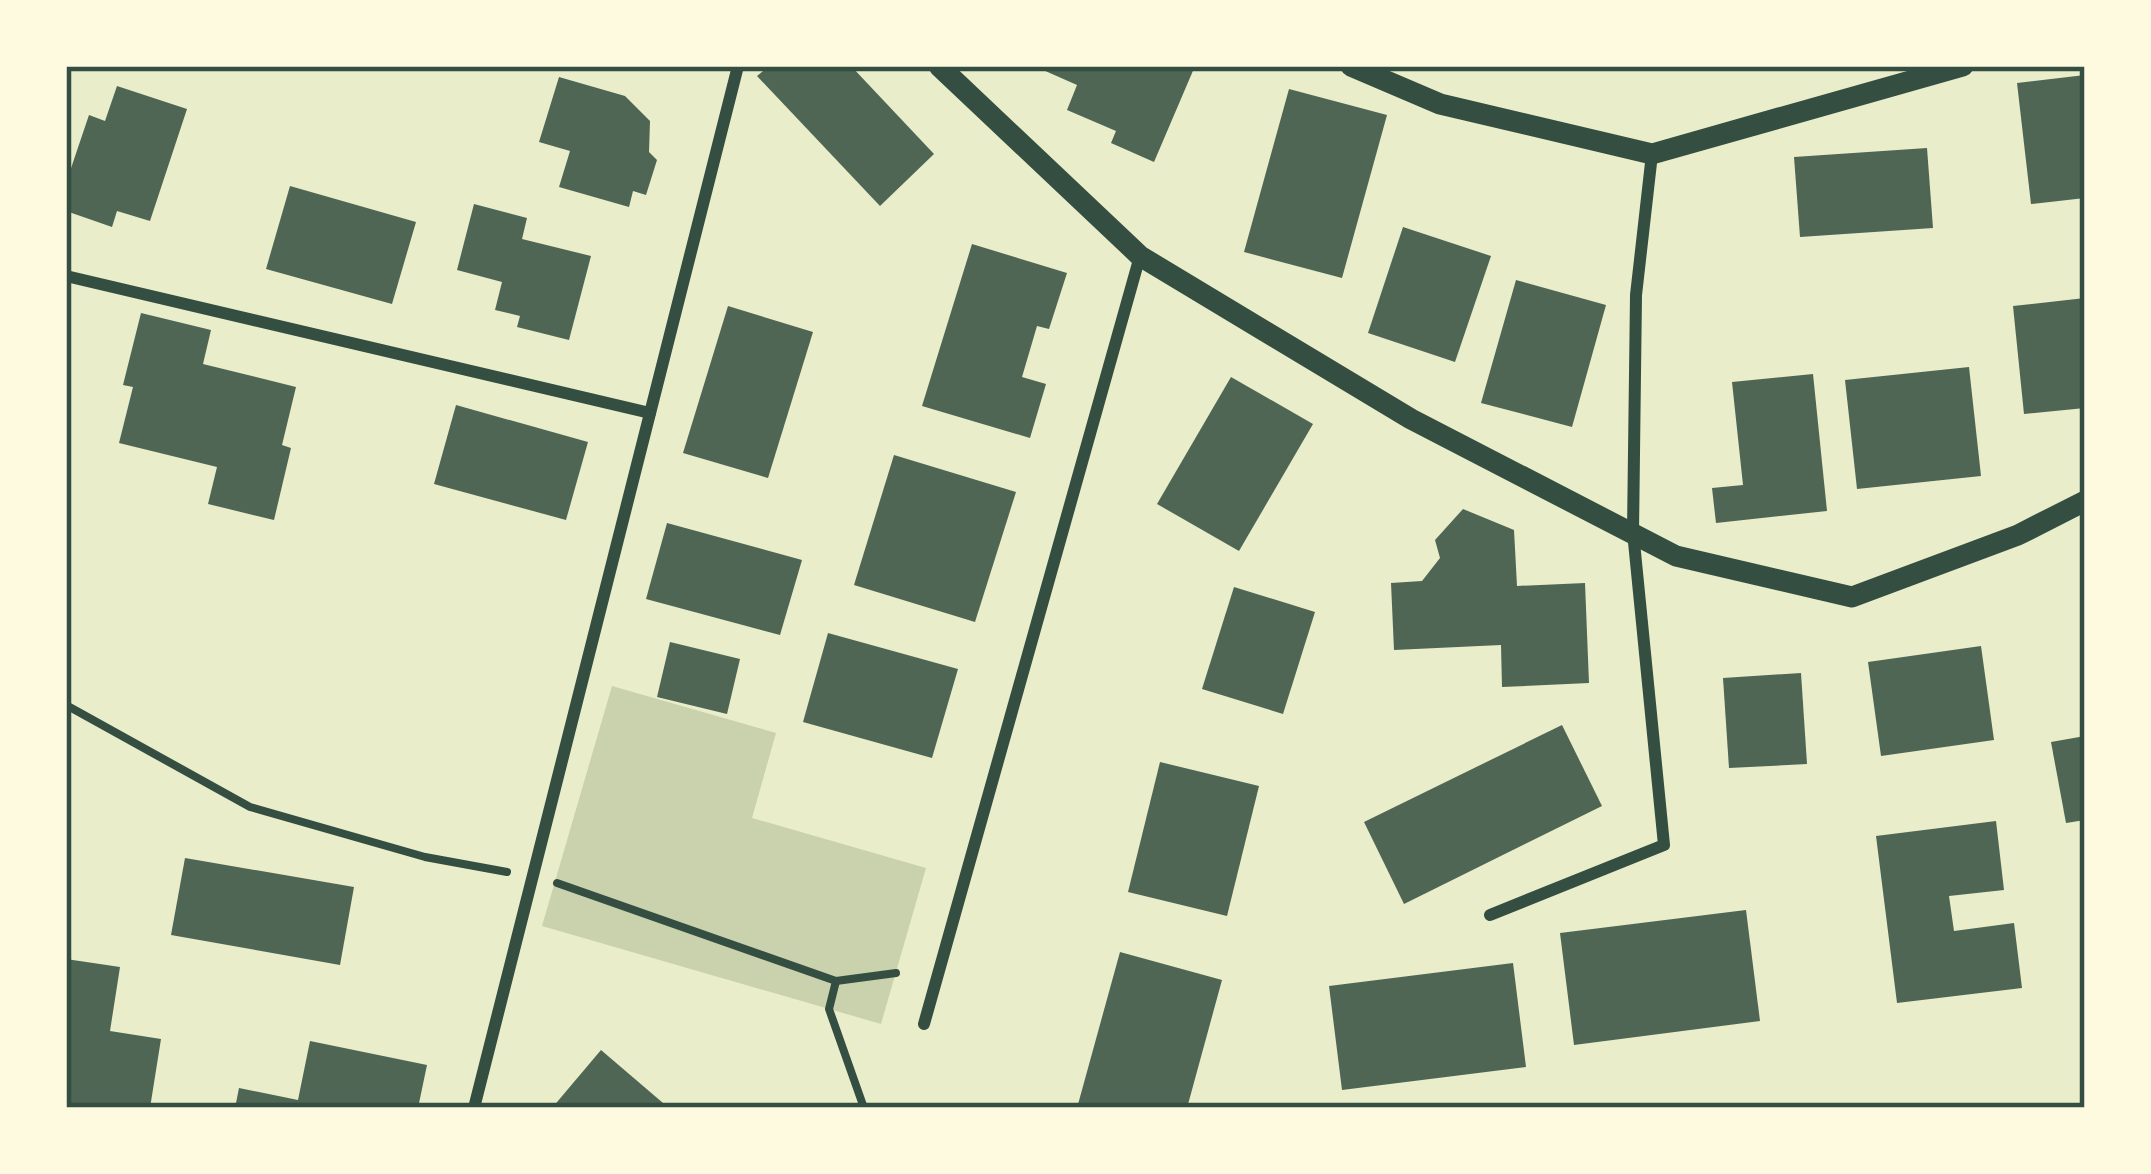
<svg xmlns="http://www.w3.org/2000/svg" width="2151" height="1174" font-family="'Varela Round',sans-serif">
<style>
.green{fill:#cad2ad}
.building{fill:#4f6655}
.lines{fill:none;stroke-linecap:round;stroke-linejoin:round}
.path{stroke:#344e41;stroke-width:8}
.minor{stroke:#344e41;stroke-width:12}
.tertiary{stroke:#344e41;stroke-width:21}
.neatline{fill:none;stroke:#344e41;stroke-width:4.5}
</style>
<rect width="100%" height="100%" fill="#e9edc9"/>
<path class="green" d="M612 686 776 733 752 818 926 868 881 1024 542 926Z"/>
<g class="building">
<path d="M769 66H851L934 154 880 206 757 76Z"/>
<path d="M1034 66H1195L1154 162 1111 143 1116 131 1067 110 1077 85Z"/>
<path d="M2085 75V198L2031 204 2017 83Z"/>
<path d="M559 77 625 96 650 121 649 152 657 160 646 195 633 191 629 207 559 187 570 151 539 142Z"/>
<path d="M117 86 187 109 150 221 117 211 112 227 66 211V183L89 115 105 121Z"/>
<path d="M1289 89 1387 115 1342 278 1244 252Z"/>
<path d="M1927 148 1933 228 1800 237 1794 157Z"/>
<path d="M290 186 416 222 392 304 266 269Z"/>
<path d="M474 204 527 218 522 239 591 256 569 340 517 327 520 316 495 310 502 282 457 270Z"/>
<path d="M1403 227 1491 256 1455 362 1368 333Z"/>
<path d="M972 244 1067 273 1049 329 1037 326 1022 377 1046 384 1030 438 922 406Z"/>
<path d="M1516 280 1606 305 1572 427 1481 403Z"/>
<path d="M2085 298V408L2024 414 2013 306Z"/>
<path d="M728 306 813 332 768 478 683 453Z"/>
<path d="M141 313 211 330 203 364 296 387 282 445 291 448 274 520 208 504 217 467 119 443 133 387 123 385Z"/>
<path d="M1969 367 1981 476 1857 489 1845 380Z"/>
<path d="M1813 374 1827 511 1716 523 1712 488 1743 485 1732 382Z"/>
<path d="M1231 377 1313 424 1239 551 1157 504Z"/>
<path d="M456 405 588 442 566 520 434 484Z"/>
<path d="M894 455 1016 492 975 622 854 585Z"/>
<path d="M1463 509 1514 530 1517 586 1585 583 1589 683 1502 687 1501 645 1394 650 1391 583 1422 581 1440 558 1435 540Z"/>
<path d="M667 523 802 560 780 635 646 599Z"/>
<path d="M1234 587 1315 612 1283 714 1202 689Z"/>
<path d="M828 633 958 669 932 758 803 722Z"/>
<path d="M670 642 740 659 727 714 657 697Z"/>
<path d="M1981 646 1994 740 1881 756 1868 662Z"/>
<path d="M1801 673 1807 764 1729 768 1723 678Z"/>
<path d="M1562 725 1602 806 1404 904 1364 822Z"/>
<path d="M2085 736V820L2066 823 2051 742Z"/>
<path d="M1160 762 1259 786 1227 916 1128 892Z"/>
<path d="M1996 821 2004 890 1949 896 1954 931 2014 923 2022 988 1897 1003 1876 836Z"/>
<path d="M185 858 354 887 340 965 171 935Z"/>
<path d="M1746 910 1760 1021 1574 1045 1560 933Z"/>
<path d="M1120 952 1222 980 1187 1108H1077Z"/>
<path d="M66 959 120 967 110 1031 161 1039 150 1108H66Z"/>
<path d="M1513 963 1526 1067 1342 1090 1329 986Z"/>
<path d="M310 1041 427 1065 418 1108H235L239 1088 298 1100Z"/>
<path d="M601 1050 663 1103 658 1108H552Z"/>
</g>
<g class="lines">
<g class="path">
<path d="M66 705 250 807 425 857 507 872"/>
<path d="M557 883 836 981 829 1009 864 1108"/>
<path d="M836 981 896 973"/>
</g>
<g class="minor">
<path d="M66 276 650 413"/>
<path d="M1490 915 1664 845 1633 532 1636 295 1652 154"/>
<path d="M924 1024 1140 256"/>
<path d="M474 1108 738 66"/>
</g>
<g class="tertiary">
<path d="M939 66 1140 256 1411 419 1676 556 1852 597 2018 535 2085 501"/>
<path d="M1351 66 1440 104 1652 154 1963 66"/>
</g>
</g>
<rect width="2151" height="1174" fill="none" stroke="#fefae0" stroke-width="138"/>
<rect x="69" y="69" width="2013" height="1036" class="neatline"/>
</svg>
